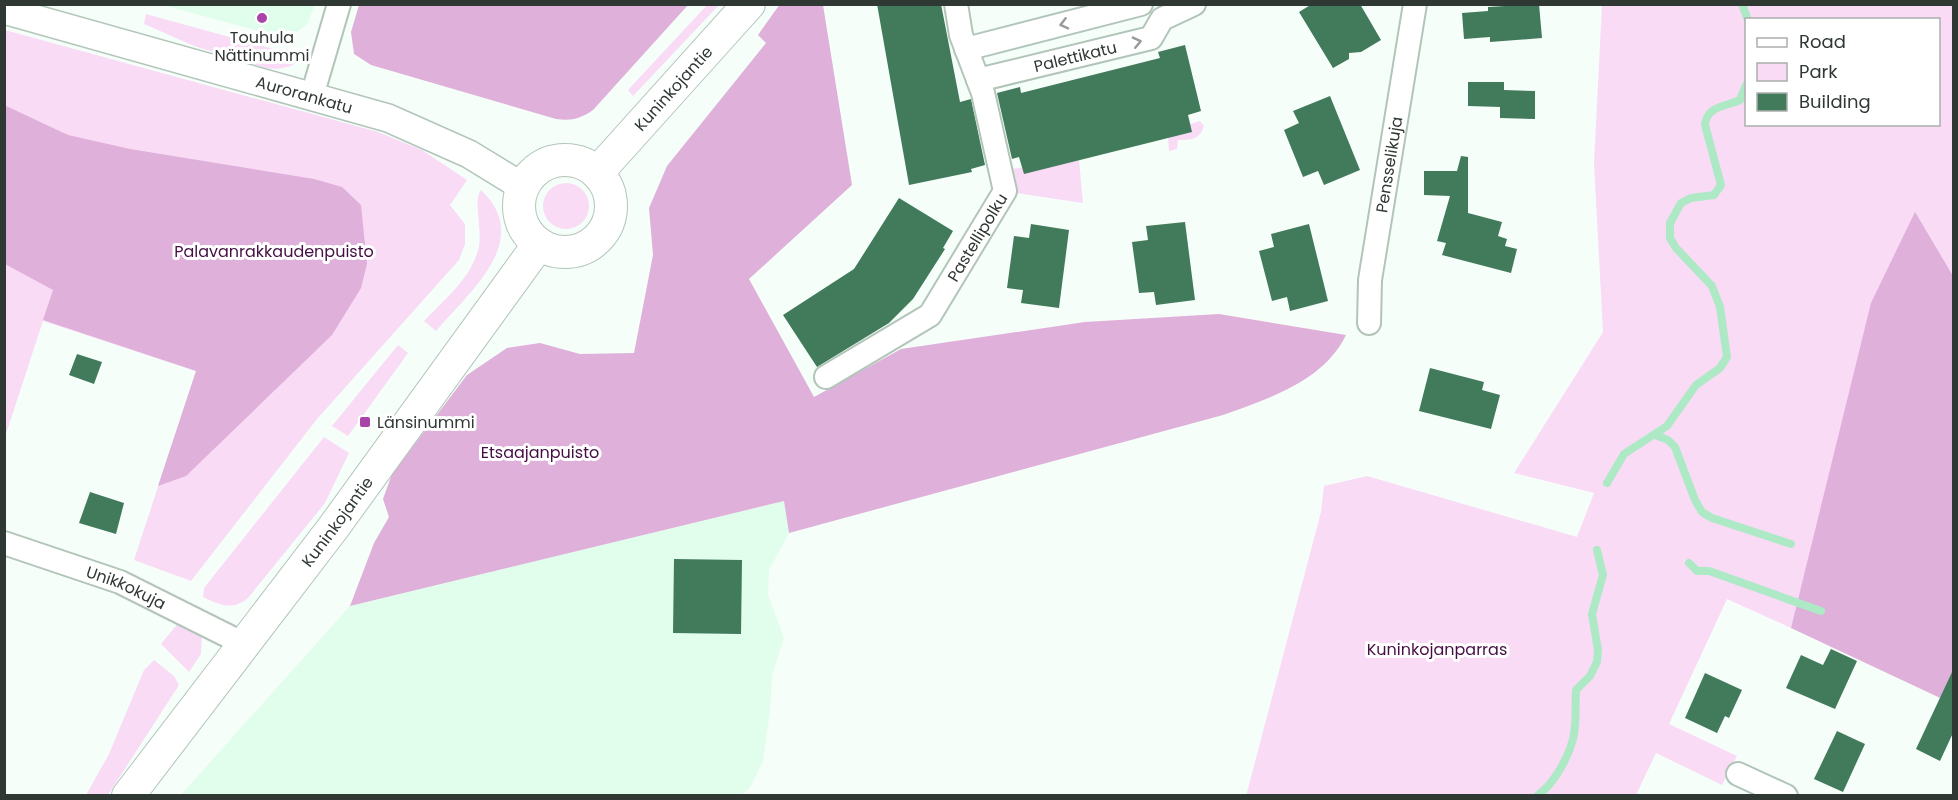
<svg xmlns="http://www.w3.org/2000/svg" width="1958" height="800" font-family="Poppins,sans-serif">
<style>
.built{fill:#e1fdeb}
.green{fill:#f9dbf6;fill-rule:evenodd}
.forest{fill:#deb0da}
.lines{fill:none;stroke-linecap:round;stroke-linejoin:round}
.stream{stroke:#aee9c6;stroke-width:8}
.building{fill:#427a5c}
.minor-casing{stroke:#b2c5b9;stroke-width:26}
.tertiary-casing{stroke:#b2c5b9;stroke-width:30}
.secondary-casing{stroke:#b2c5b9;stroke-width:34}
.minor{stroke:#fff;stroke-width:22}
.tertiary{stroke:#fff;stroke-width:27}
.secondary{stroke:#fff;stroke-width:32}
.oneway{stroke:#989c99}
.poi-dot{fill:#ab44a8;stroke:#fff;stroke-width:2}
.labels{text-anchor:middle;stroke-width:6;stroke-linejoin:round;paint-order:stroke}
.poi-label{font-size:16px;fill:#303833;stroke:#fff}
.street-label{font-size:16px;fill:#303833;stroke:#fff}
.park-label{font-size:16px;fill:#440e43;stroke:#fff}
</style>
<rect width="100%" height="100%" fill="#f6fef9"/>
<g class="built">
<path d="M163 5 315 4V5L307 24 297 32 286 36 273 35Z"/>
<path d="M784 501 789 533 769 570 768 595 784 638 772 675 770 711 763 761 750 788 742 795 180 796 350 606Z"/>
</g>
<g class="green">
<path d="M708 4 719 5 633 96 628 90Z"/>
<path d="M1602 5H1953V526L1812 546 1791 628 1727 599 1669 724 1737 756 1722 785 1656 753 1636 795 1246 796 1321 512 1324 486 1367 476 1577 537 1594 493 1514 473 1603 332 1594 163ZM1746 20H1938V124H1746Z"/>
<path d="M146 14 299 56V60L291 66 278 69 266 68 194 46 144 24Z"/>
<path d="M5 30 378 132 422 150 467 180 450 205 465 224V244L459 260 317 419 191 581 134 560 196 371 43 321 5 437Z"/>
<path d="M1200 121 1204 126C1200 140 1190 140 1178 140L1177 149 1169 151 1168 137 1190 124Z"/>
<path d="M1079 160 1083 203 1016 193 1011 169Z"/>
<circle cx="566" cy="206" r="23"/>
<path d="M481 190C534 240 470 291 436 331L424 321C444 300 471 278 478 250 484 231 472 202 481 190Z"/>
<path d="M398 345 408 353 348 436 332 426Z"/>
<path d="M324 437 349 453 325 503 248 598C232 611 220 605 203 597L204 588Z"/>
<path d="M180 621 202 633 201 654 189 672 161 644Z"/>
<path d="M154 660 174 676 179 685 108 795H86L109 754 144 670Z"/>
</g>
<g class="forest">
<path d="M780 4 823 5 852 185 749 279 814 397 901 349 1085 322 1219 314 1346 335C1323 382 1269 398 1223 415L789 533 784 501 350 606 374 543 389 517 383 499 392 474 467 375 507 348 540 343 580 354 634 353 653 255 649 208 667 166 766 43 758 35Z"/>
<path d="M359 5V4L688 5 593 110C580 119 571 121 556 119L371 65 354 54 351 32Z"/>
<path d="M4 105 68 135 130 149 314 179 342 187 361 205 367 264 361 288 332 335 186 476 158 486 196 371 43 320 53 290 5 264Z"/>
<path d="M1915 212 1953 276V704L1791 628 1871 303Z"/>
</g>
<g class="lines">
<g class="stream">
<path d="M1742 4 1748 20"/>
<path d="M1655 435 1668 440 1675 447 1695 500 1702 512 1712 518 1791 544"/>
<path d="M1607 483 1624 454 1667 426 1696 385 1720 368 1727 357 1720 307 1712 286 1676 248 1670 238V223L1681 203 1691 198 1714 195 1721 185 1705 125C1707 106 1724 107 1740 100L1746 85"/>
<path d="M1689 563 1697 571H1709L1821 611"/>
<path d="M1537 796C1554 784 1568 758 1573 739 1577 724 1575 706 1576 690L1590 676 1597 662 1598 650 1592 614 1603 575 1597 550"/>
</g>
</g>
<g class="building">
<path d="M877 4H941L960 102 971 99 985 165 971 169 972 172 909 185Z"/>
<path d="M1312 4H1360L1381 40 1361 52 1349 53V59L1333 68 1299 12Z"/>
<path d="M1539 4 1542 38 1490 42V37L1464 39 1462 13 1488 11V7Z"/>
<path d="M1185 45 1201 111 1188 115 1192 132 1024 174 1019 157 1012 159 997 93 1020 87 1021 93 1160 58 1158 52Z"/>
<path d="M1468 82H1504V90L1535 91V119L1500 118V107L1468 106Z"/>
<path d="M1330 96 1360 170 1324 185 1318 171 1303 177 1284 130 1299 123 1293 111Z"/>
<path d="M1461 156 1468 157V213L1502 222 1498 236 1507 239 1505 246 1517 249 1511 273 1442 255 1446 243 1437 241 1450 196 1424 195V171H1457Z"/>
<path d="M899 198 953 231 943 248 945 249 913 299 889 323 817 367 783 315 854 269Z"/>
<path d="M1185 222 1195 300 1156 305 1154 292 1139 293 1132 242 1148 240 1146 226Z"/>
<path d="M1031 224 1069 230 1059 308 1021 303 1023 290 1007 288 1014 236 1029 238Z"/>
<path d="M1309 224 1328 301 1290 311 1287 297 1272 301 1259 251 1274 247 1271 234Z"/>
<path d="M77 354 102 362 94 384 69 375Z"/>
<path d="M1430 368 1484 382 1482 390 1500 395 1491 429 1419 411Z"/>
<path d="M90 492 124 503 116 534 79 523Z"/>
<path d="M674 559 742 560 741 634 673 633Z"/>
<path d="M1831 649 1857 661 1835 709 1786 688 1801 655 1823 665Z"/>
<path d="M1953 670V733L1940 761 1916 749Z"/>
<path d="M1705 673 1742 690 1729 718 1725 716 1717 733 1685 718Z"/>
<path d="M1837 731 1865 744 1843 792 1814 779Z"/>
</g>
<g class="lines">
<defs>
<g id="minor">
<path d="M966 49 1141 4"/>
<path id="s1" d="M978 80 1151 38 1162 19 1194 4"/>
<path d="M312 96 339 4"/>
<path id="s2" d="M1369 323 1370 280 1415 4"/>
<path id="s3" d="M826 377 930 315 1005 191 983 93 961 35 956 4"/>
<path id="s4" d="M4 543 120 582 244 644"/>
<path d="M1738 774 1786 796"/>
</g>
<g id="tertiary">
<path id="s5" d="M4 10 388 118 469 154 523 187"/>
</g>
<g id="secondary">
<circle cx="565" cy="206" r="46"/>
<path id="s6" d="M597 173 749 4"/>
<path id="s7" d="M128 796 333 528 539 244"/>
</g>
</defs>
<use href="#minor" class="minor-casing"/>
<use href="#tertiary" class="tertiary-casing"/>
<use href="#secondary" class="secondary-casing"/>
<use href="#minor" class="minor"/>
<use href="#tertiary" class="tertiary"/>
<use href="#secondary" class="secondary"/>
</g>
<defs><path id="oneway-chevron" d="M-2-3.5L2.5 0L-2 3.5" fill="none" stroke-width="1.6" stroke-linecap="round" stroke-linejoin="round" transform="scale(1.5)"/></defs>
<g class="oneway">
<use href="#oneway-chevron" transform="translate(1064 24) rotate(166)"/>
<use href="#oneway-chevron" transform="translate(1137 42) rotate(-13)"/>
</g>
<g class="poi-dot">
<circle cx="262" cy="18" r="6"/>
<rect x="359" y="416" width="12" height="12" rx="3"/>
</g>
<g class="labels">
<g class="poi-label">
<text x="262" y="43">Touhula<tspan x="262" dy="18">Nättinummi</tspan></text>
<text x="377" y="428" text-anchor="start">Länsinummi</text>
</g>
<g class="street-label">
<text dy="6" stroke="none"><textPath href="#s1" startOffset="100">Palettikatu</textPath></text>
<text dy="6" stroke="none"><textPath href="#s6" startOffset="114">Kuninkojantie</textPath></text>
<text dy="6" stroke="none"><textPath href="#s5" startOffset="312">Aurorankatu</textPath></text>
<text dy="6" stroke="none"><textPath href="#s2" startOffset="160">Pensselikuja</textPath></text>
<text dy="6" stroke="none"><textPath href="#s3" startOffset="212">Pastellipolku</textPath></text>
<text dy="6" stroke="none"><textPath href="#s7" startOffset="345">Kuninkojantie</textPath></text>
<text dy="6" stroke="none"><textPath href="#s4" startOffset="130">Unikkokuja</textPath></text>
</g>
<g class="park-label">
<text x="274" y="257">Palavanrakkaudenpuisto</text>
<text x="540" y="458">Etsaajanpuisto</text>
<text x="1437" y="655">Kuninkojanparras</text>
</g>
</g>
<rect width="1958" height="800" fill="none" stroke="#303833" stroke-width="12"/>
<rect x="1745" y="18" width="195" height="108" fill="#ffffff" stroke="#acafad" stroke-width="1.5"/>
<rect x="1757" y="38" width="30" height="9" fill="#ffffff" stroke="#acafad" stroke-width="1.5"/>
<text x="1799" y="48" font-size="18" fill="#303833">Road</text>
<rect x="1757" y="63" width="30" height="18" fill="#f9dbf6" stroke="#acafad" stroke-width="1.5"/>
<text x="1799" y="78" font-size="18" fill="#303833">Park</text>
<rect x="1757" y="93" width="30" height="18" fill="#427a5c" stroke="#acafad" stroke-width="1.5"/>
<text x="1799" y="108" font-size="18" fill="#303833">Building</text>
</svg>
